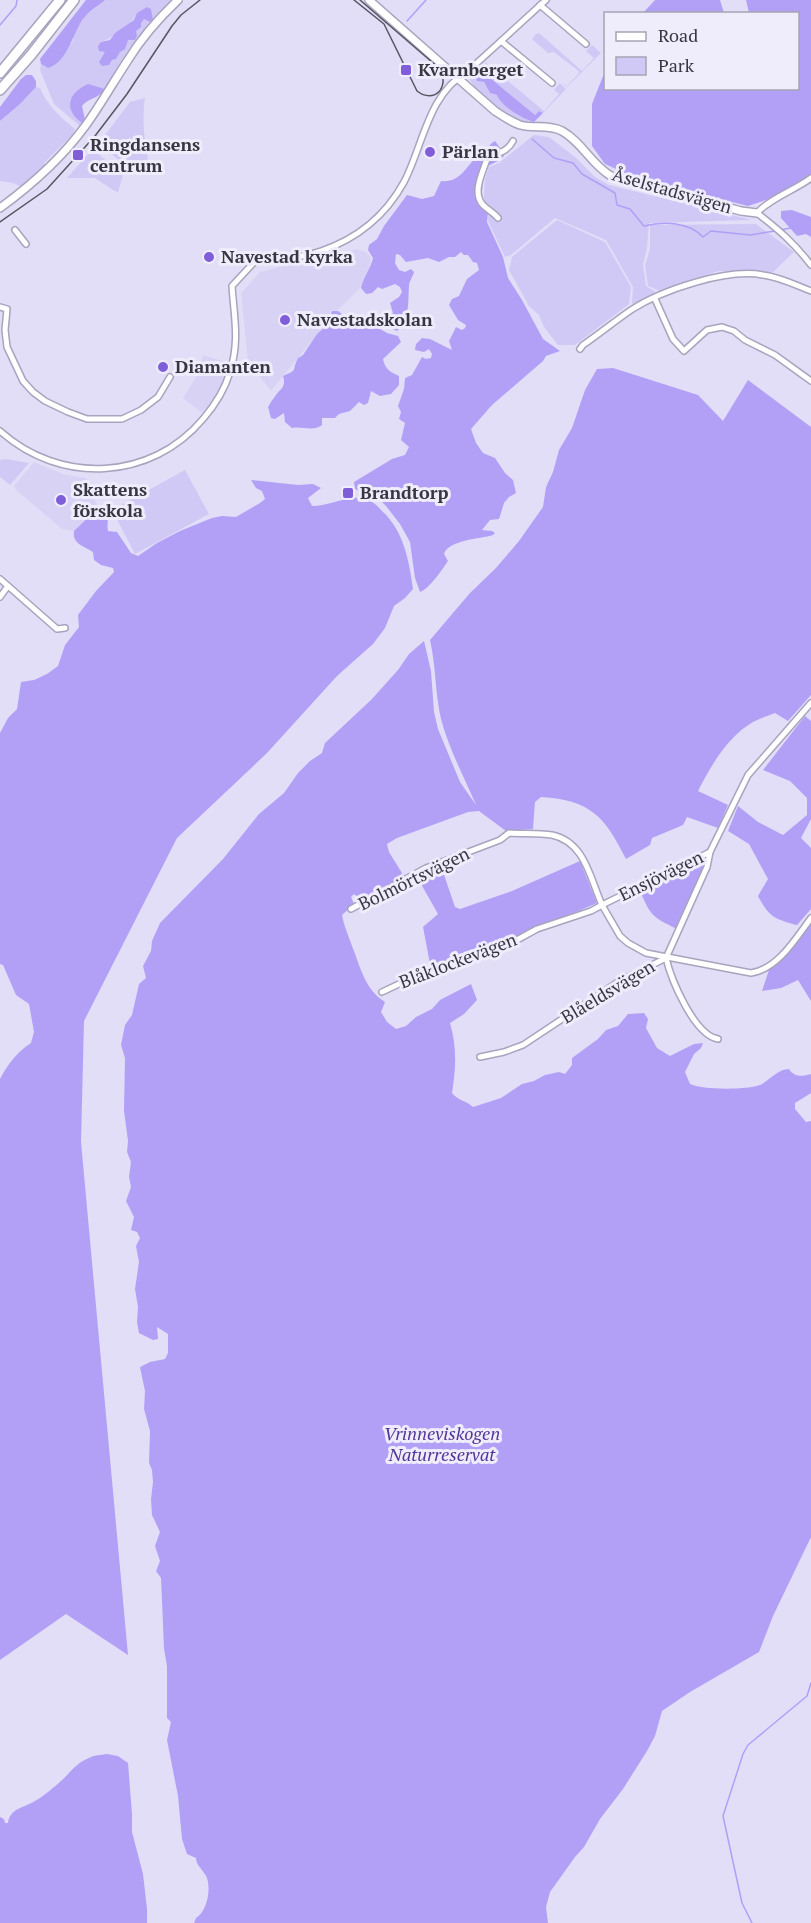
<svg xmlns="http://www.w3.org/2000/svg" width="811" height="1923" font-family="'PT Serif',serif">
<style>
.built{fill:#d8d3f4}
.green{fill:#d0c9f6}
.forest{fill:#b2a0f7}
.lines{fill:none;stroke-linecap:round;stroke-linejoin:round}
.stream{stroke:#b19ff7;stroke-width:1.5}
.street-casing{stroke:#a8a4bd;stroke-width:8}
.secondary-casing{stroke:#a8a4bd;stroke-width:10}
.highway-casing{stroke:#a8a4bd;stroke-width:12}
.street{stroke:#fff;stroke-width:5}
.secondary{stroke:#fff;stroke-width:7}
.highway{stroke:#fff;stroke-width:9}
.tram{stroke:#575561;stroke-width:1.5}
.poi-dot{fill:#805ed9;stroke:#efedfc;stroke-width:2}
.labels{text-anchor:middle;stroke-width:6;stroke-linejoin:round;paint-order:stroke}
.poi-label{font-size:18px;font-weight:bold;fill:#383640;stroke:#efedfc;text-anchor:start}
.street-label{font-size:18px;fill:#383640;stroke:#efedfc}
.park-label{font-size:18px;font-style:italic;fill:#533498;stroke:#efedfc}
</style>
<rect width="100%" height="100%" fill="#e2def8"/>
<g class="built">
<path d="M356 249 366 252 371 258 369 269 360 288 338 310 331 311 325 325 271 391 248 362 241 293 260 272 284 266 316 263Z"/>
<path d="M203 355 229 363 225 377 215 398 210 405 201 412 183 398 196 377Z"/>
<path d="M34 462 63 474 86 478 88 482 92 496 99 507 74 531 62 529 16 490 14 486Z"/>
</g>
<g class="green">
<path d="M105 0H171L153 19 151 9 137 13C133 23 112 39 101 42L105 52 112 60 116 59 125 43 144 18 150 22 129 49 105 89 90 85 70 100C70 110 74 117 82 123L80 126 54 104 40 70 41 64 48 68 72 43 75 32 84 17Z"/>
<path d="M539 33 582 71 594 58 586 51 592 45 601 53 567 87 560 81 567 86 580 72 554 52 548 53 532 39 536 34Z"/>
<path d="M485 62 544 111 559 94 554 90 560 83 566 89 543 113 539 111 535 115 482 72 486 67Z"/>
<path d="M473 73 477 81 484 82 490 93 497 95 529 121 536 120C531 123 528 123 522 122 510 118 475 91 470 80Z"/>
<path d="M36 87 40 88C47 105 60 117 75 129L72 135 44 163 46 166 22 187 13 183 0 181V121L20 104Z"/>
<path d="M145 98C142 119 144 139 148 159L128 168 99 143 130 102Z"/>
<path d="M534 135 549 137 575 157 595 177 609 185 752 220 649 223 647 248 643 265 646 286 657 293 632 304 633 287 606 240 555 218 511 255 505 257 488 221 489 211 484 198 485 179 489 167 499 163Z"/>
<path d="M90 152H96L123 175 118 192 113 190 95 178H67Z"/>
<path d="M557 220 605 242 631 287 629 304 575 345H558L544 327 539 315 529 306 509 270 512 257Z"/>
<path d="M756 224 794 252 773 272 719 271 689 280 660 291 648 286 645 265 650 249V225Z"/>
<path d="M6 459 29 463 10 485 0 477V460Z"/>
<path d="M185 470 209 514 135 554 112 510Z"/>
</g>
<g class="forest">
<path d="M86 0H105C98 6 89 11 83 19 73 33 67 63 48 68L41 64 40 59Z"/>
<path d="M655 0H720L724 13H643Z"/>
<path d="M746 0H811V175L801 182 769 199 748 206 636 178 605 164 592 146V104L605 71 606 88H798V14L749 13Z"/>
<path d="M147 7 151 9 153 19 150 22 144 19 141 23V27L136 31 137 36 135 40H128L125 49 120 52 116 59 112 60 109 65 102 66 99 62 105 52 99 51 98 46 101 42 110 40 115 33 134 20 137 13Z"/>
<path d="M478 68 535 115 539 111 543 113 534 122C523 119 501 106 497 95L490 93 484 82 477 81 473 73Z"/>
<path d="M26 75H32L36 81V87L20 104 0 121V107L21 79Z"/>
<path d="M88 84 105 89C100 98 88 98 82 106L85 120 82 123C63 109 68 93 88 84Z"/>
<path d="M495 141 504 153V156L498 161 488 166 483 179 481 204 488 212 487 222 503 257 508 278 522 300 543 339 560 351 546 356 543 361 492 405 471 429 476 443 483 453 495 458 505 473 513 480 516 493 509 497 504 503 499 519 490 520 482 530 492 531 495 533 493 535C480 539 448 540 444 554L448 561C442 570 429 589 420 592L415 578 410 542 400 524 386 506 377 497 355 489 354 482 392 459 405 455 409 447 401 440 405 423 399 419 401 412 398 406 404 389 405 378 412 375 422 357 426 359 431 358 432 354 429 349 424 352 415 350 416 344 422 338 430 339 452 350 449 341 456 327 462 330 465 328 466 325 458 320 449 305 452 299 459 296 467 279 479 270 477 263 473 262 468 255H464L461 252 455 257H449L439 262 428 258 406 262 400 255 396 254 395 263 399 270 405 272 411 269 414 272C413 277 409 281 409 286 408 301 410 320 397 331L393 329 383 320 384 317H388L393 313 390 303 399 297 402 292 400 287 395 284 382 289 378 287 372 293 366 294 361 288C363 278 371 268 373 258L368 250 369 245 377 239 384 226 407 195 422 199 434 196 441 181C459 183 465 169 476 157 478 155 482 154 485 152 489 148 489 144 495 141Z"/>
<path d="M792 210 811 217V237L806 234 797 236 781 218V211Z"/>
<path d="M332 311H338L347 318 352 316 366 326H375L387 333 398 336 401 342 383 359C385 369 390 372 399 376V385L391 394 380 396 371 391 368 403 364 405 359 402 350 411 339 414 335 418H322V425C313 432 302 426 292 428L285 422 284 413 275 419 271 418 268 407C270 404 271 401 274 398 279 389 287 388 283 376 299 369 291 372 298 358L303 355 317 334 326 326Z"/>
<path d="M613 368 698 395 723 421 748 380 811 427V695L788 721 775 713C768 716 760 718 753 722 727 737 711 766 698 791L728 805 718 828 687 817 683 825 652 838 650 845 626 859C605 817 591 800 541 797L535 802 533 829 506 831 479 811 468 812 397 838 387 844 389 852 402 873 398 879 362 900 354 894 351 897 354 904 342 915C344 926 348 935 352 946 360 966 365 990 385 1002L381 1012 387 1022 396 1029 406 1026 416 1017 432 1009 440 1000 471 984 477 1000 464 1014 450 1023C457 1047 456 1068 452 1093 457 1100 467 1101 473 1107L501 1098 522 1084 534 1081 545 1075 559 1072 565 1074 572 1065V1058L598 1039 606 1030 618 1026 628 1014 644 1013 648 1019 646 1028 657 1048 670 1056 694 1044 703 1043 701 1048 694 1054 685 1072 690 1084C701 1090 748 1090 760 1085 770 1080 778 1069 789 1069 794 1077 802 1077 811 1074V1093L795 1103V1109L806 1122 811 1121V1537L773 1616 759 1652 690 1692 662 1711 655 1736 647 1751 623 1789 600 1819 584 1847 575 1857 550 1892 546 1907 548 1923H194L196 1918C207 1911 211 1891 207 1878 204 1870 196 1866 196 1858L187 1854 182 1839 178 1796 167 1740 171 1722 167 1718V1667L164 1648 161 1578 156 1571 160 1561 155 1546 160 1532 152 1515 151 1499 153 1482 152 1470 149 1463 150 1431 144 1409 145 1391 140 1367 150 1362 165 1359 168 1353V1334L157 1327 158 1339 153 1340 139 1333 137 1322 138 1307 135 1289 139 1262 136 1246 140 1238 137 1232 131 1230 134 1217 126 1201 131 1187 129 1177 131 1162 127 1152 128 1141 124 1111 125 1058 121 1045 125 1025 132 1015 139 984 146 978 143 966 151 951 152 941 160 923 223 859 259 814 284 793 298 773 310 761 322 753 325 743 371 700 398 670 409 654 424 641 431 671 434 712 438 729 460 782 476 805C464 777 449 749 441 719 435 693 436 666 430 640L470 593 496 568 519 541 543 507 546 487 553 472 559 450 572 428 585 390 597 369Z"/>
<path d="M251 480 298 485 313 484 321 488 308 498 312 506C326 506 340 499 354 498 367 497 374 502 382 511 404 531 409 561 413 589L405 598 394 606 385 628 373 644 337 676 267 753 177 838 84 1021 81 1142 128 1655 66 1614 0 1660V1079C8 1064 17 1052 31 1043L34 1032 29 1004 16 995 3 965 0 964V733L8 718 17 709 21 682 34 680 47 674 58 666 65 645 79 627 78 615 96 591 114 572 113 568 101 565 94 560 93 552C84 546 72 544 74 531L100 506H106C111 514 106 522 108 531L117 532 131 553 138 556 157 543 180 531 212 518 222 516 236 517 260 503 265 499 262 491 256 488Z"/>
<path d="M805 716 811 721V819L801 838 811 848V909L797 925C775 919 769 917 758 896L768 879 749 844 728 831 738 806 758 822 783 835 807 815V798L790 781 763 770Z"/>
<path d="M703 859 706 863 677 929C650 916 651 915 639 889Z"/>
<path d="M580 861 597 903C543 926 489 952 430 964L423 927 438 914 417 877 441 866 455 907 460 909 512 891Z"/>
<path d="M811 923V1001L798 980 781 988 762 991 769 970 779 962Z"/>
<path d="M107 1754 118 1756 128 1763 132 1814V1832L143 1874 147 1909V1923H0V1817L4 1819 5 1823H8C10 1808 24 1808 35 1801 44 1796 53 1788 61 1781 70 1773 76 1763 89 1758 94 1755 101 1755 107 1754Z"/>
</g>
<g class="lines">
<g class="stream">
<path d="M407 21 426 0"/>
<path d="M0 25 16 6 17 0"/>
<path d="M532 139 554 158 573 163 582 174 615 193 617 205 630 209 644 226C664 221 689 222 703 237L711 231 750 235 775 231"/>
<path d="M780 230 801 226 811 230"/>
<path d="M752 1923 742 1903 723 1816 743 1754 748 1745 807 1696 811 1683"/>
</g>
<defs>
<g id="street">
<path d="M540 5 586 44"/>
<path d="M501 41 552 83"/>
<path d="M811 178C795 190 769 199 757 213 779 230 794 243 811 265"/>
<path d="M498 218C494 213 488 210 483 205 471 192 484 170 488 156 498 154 508 151 513 141"/>
<path d="M15 230 26 244"/>
<path d="M655 299 673 339 684 351 707 330 722 327 734 331 745 340 775 355 811 381"/>
<path d="M0 307 7 309 5 330 7 347 23 381 33 392 45 401 68 412 87 419H122L141 410 158 397 170 377"/>
<path d="M580 349 583 345C599 334 615 321 631 310 662 290 727 268 763 275 780 277 795 285 811 291"/>
<path d="M0 431C60 485 151 481 203 419 215 405 225 389 230 372 240 340 234 317 232 286L258 258C266 257 273 258 281 258 294 258 309 255 321 251 357 239 386 215 404 182 423 146 428 94 467 72L546 0"/>
<path d="M0 579 57 629 65 628"/>
<path d="M0 597 8 586"/>
<path d="M351 909 426 868 500 840 509 833C523 834 538 833 552 835 585 842 590 878 602 905L710 852 748 775 811 703"/>
<path d="M666 958C671 979 694 1035 718 1039"/>
<path d="M382 992 435 967 506 946 537 929 591 911 602 905 620 936 628 943 646 953 751 973C778 969 796 938 811 918"/>
<path d="M480 1057 504 1052 523 1045 618 982 666 958 707 867 710 852"/>
</g>
<g id="secondary">
<path d="M369 0 495 111C503 116 511 122 520 125 534 129 548 124 562 131 582 142 591 164 611 176L741 211 757 213"/>
<path d="M0 208C33 184 62 158 86 125 101 104 114 81 128 60 142 37 159 18 178 0"/>
</g>
<g id="highway">
<path d="M0 73 60 0"/>
<path d="M0 90 31 55 74 0"/>
</g>
</defs>
<use href="#street" class="street-casing"/>
<use href="#secondary" class="secondary-casing"/>
<use href="#highway" class="highway-casing"/>
<use href="#street" class="street"/>
<use href="#secondary" class="secondary"/>
<use href="#highway" class="highway"/>
<g class="tram">
<path d="M354 0 384 24 417 91C434 104 450 88 440 69L360 0"/>
<path d="M0 222 47 189 95 136 127 94 172 26 181 15 200 0"/>
</g>
</g>
<g class="poi-dot">
<rect x="400" y="64" width="12" height="12" rx="3"/>
<circle cx="430" cy="152" r="6"/>
<rect x="72" y="149" width="12" height="12" rx="3"/>
<circle cx="209" cy="257" r="6"/>
<circle cx="285" cy="320" r="6"/>
<circle cx="163" cy="367" r="6"/>
<rect x="342" y="487" width="12" height="12" rx="3"/>
<circle cx="61" cy="500" r="6"/>
</g>
<g class="labels">
<g class="poi-label">
<text x="418" y="76">Kvarnberget</text>
<text x="90" y="151">Ringdansens<tspan x="90" dy="21">centrum</tspan></text>
<text x="442" y="158">Pärlan</text>
<text x="221" y="263">Navestad kyrka</text>
<text x="297" y="326">Navestadskolan</text>
<text x="175" y="373">Diamanten</text>
<text x="73" y="496">Skattens<tspan x="73" dy="21">förskola</tspan></text>
<text x="360" y="499">Brandtorp</text>
</g>
<g class="street-label">
<text transform="translate(672 191) rotate(16)" y="6">Åselstadsvägen</text>
<text transform="translate(661 876) rotate(-26)" y="6">Ensjövägen</text>
<text transform="translate(414 879) rotate(-26)" y="6">Bolmörtsvägen</text>
<text transform="translate(458 961) rotate(-21)" y="6">Blåklockevägen</text>
<text transform="translate(608 992) rotate(-31)" y="6">Blåeldsvägen</text>
</g>
<g class="park-label">
<text x="442" y="1440">Vrinneviskogen<tspan x="442" dy="21">Naturreservat</tspan></text>
</g>
</g>
<rect x="604" y="12" width="195" height="78" fill="#efedfc" stroke="#a6a4b1" stroke-width="1.5"/>
<rect x="616" y="32" width="30" height="9" fill="#ffffff" stroke="#a6a4b1" stroke-width="1.5"/>
<text x="658" y="42" font-size="18" fill="#383640">Road</text>
<rect x="616" y="57" width="30" height="18" fill="#d0c9f6" stroke="#a6a4b1" stroke-width="1.5"/>
<text x="658" y="72" font-size="18" fill="#383640">Park</text>
</svg>
